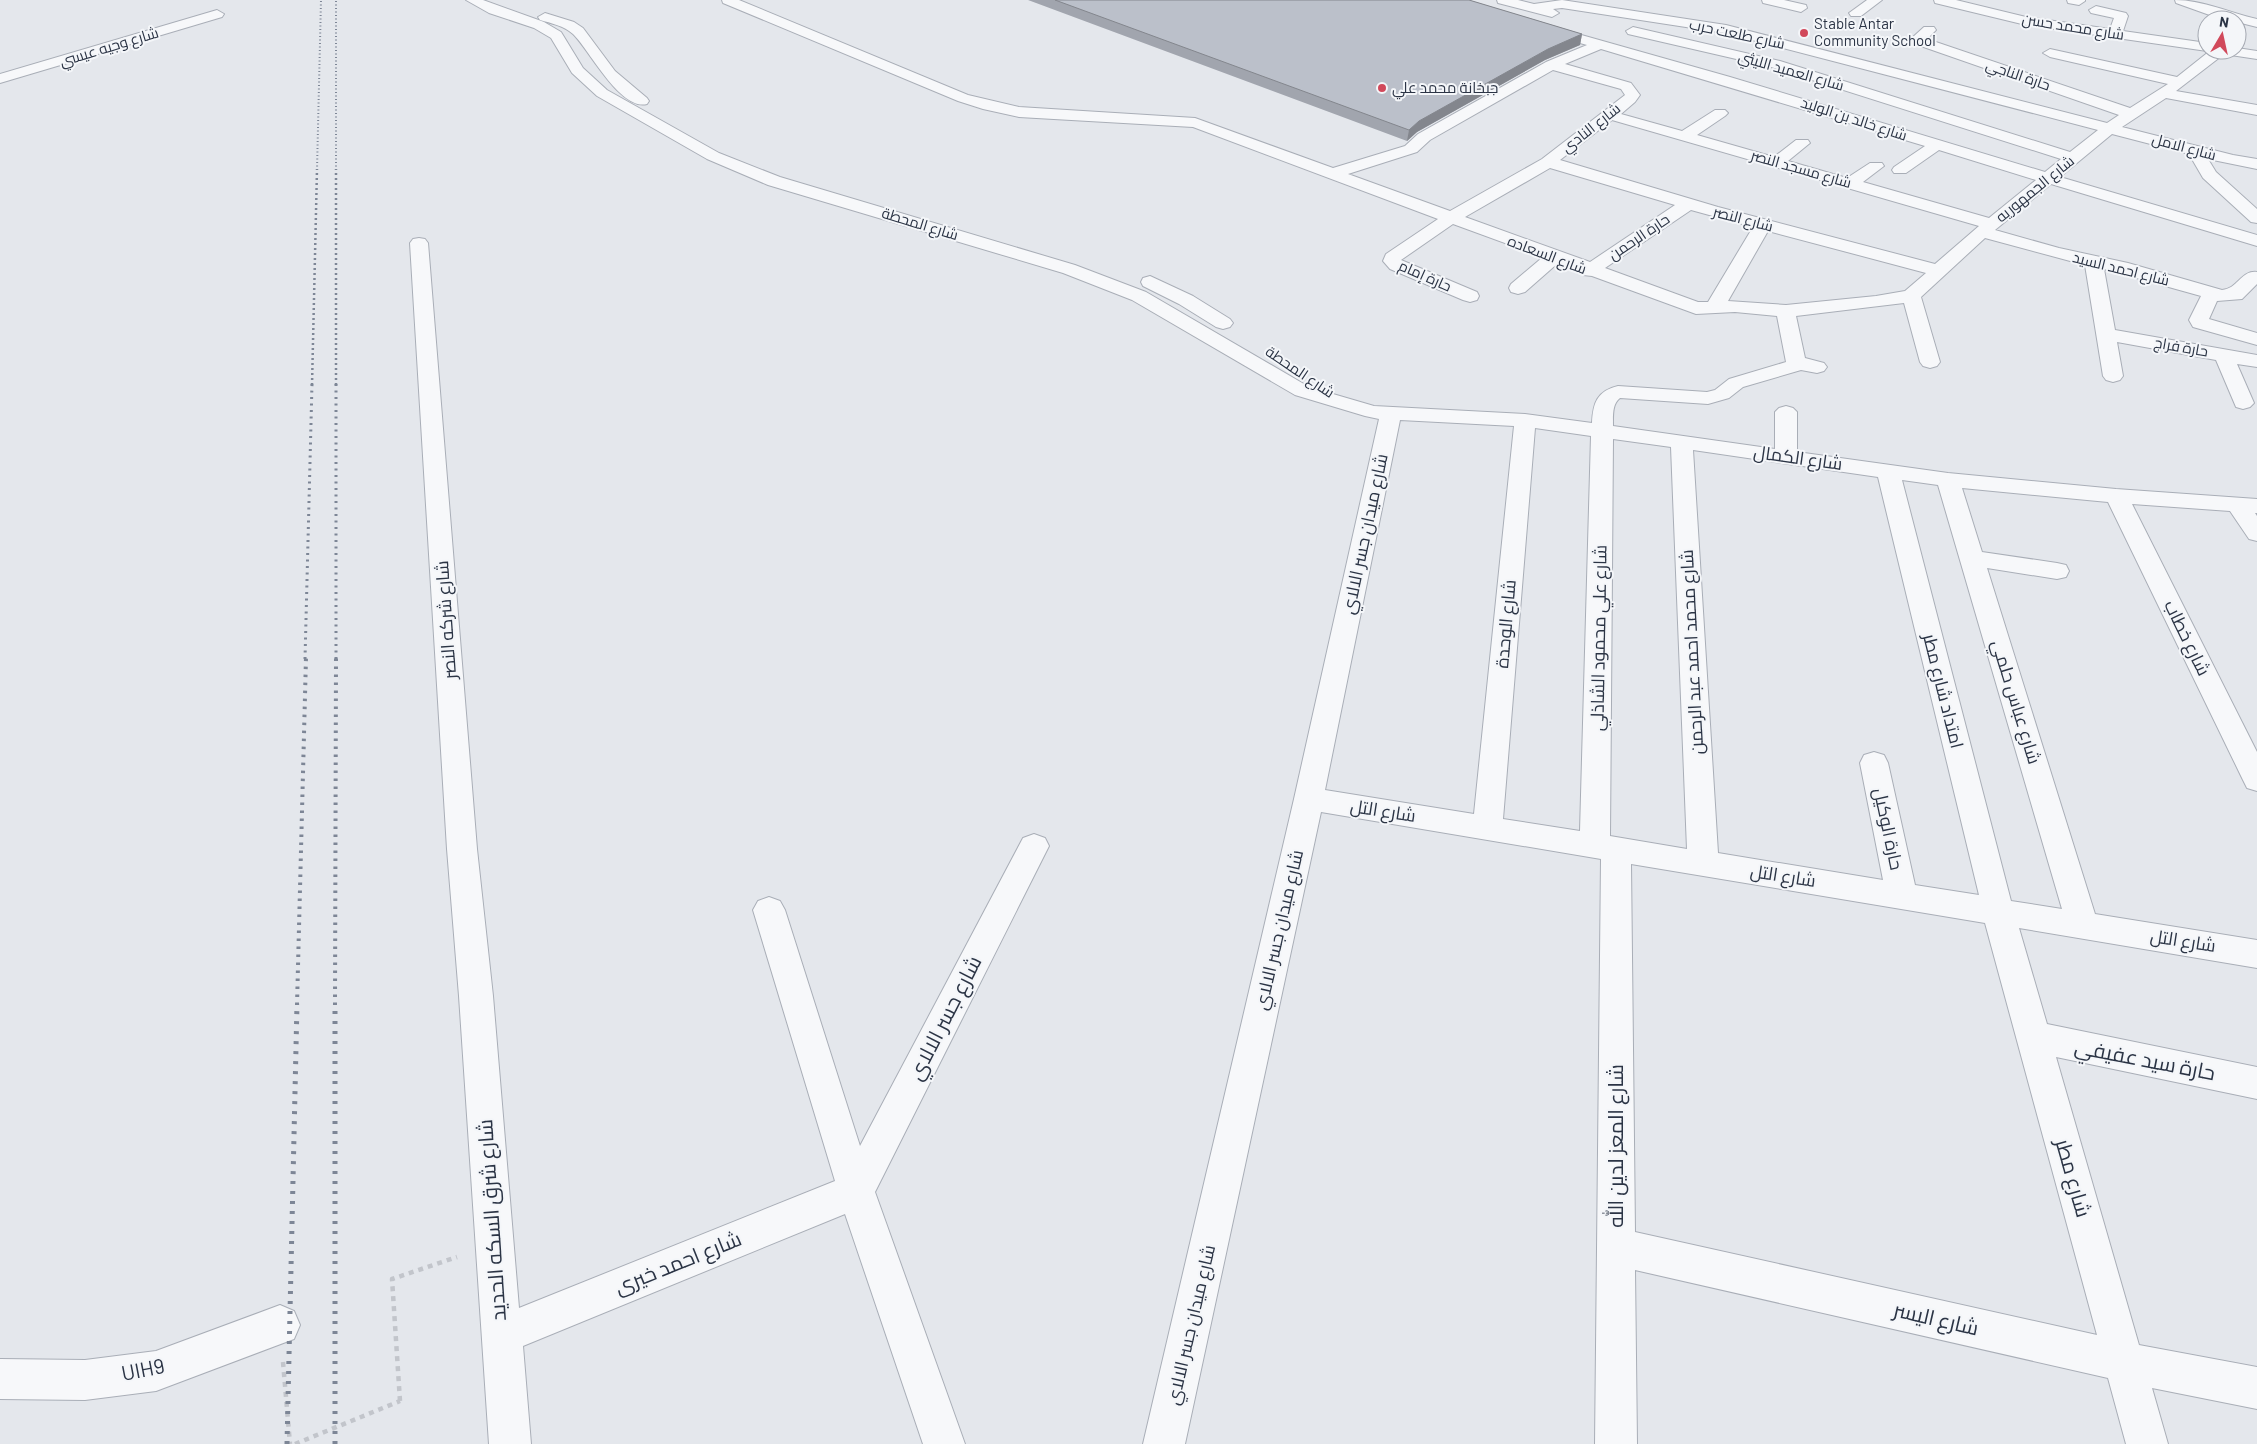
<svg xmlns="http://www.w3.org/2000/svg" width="2257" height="1444" font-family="Barlow,Cairo,sans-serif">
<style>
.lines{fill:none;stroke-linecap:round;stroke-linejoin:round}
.minor-casing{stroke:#a9aeb7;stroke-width:2}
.path{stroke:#c2c5cb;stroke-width:4.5;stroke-dasharray:5 5;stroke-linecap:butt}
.minor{fill:#f7f8fa;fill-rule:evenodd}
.rail-far4{stroke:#7d8696;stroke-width:2;stroke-dasharray:1 2.5;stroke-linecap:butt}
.rail-far3{stroke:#7d8696;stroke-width:2.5;stroke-dasharray:2 3;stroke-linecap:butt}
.rail-far2{stroke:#7d8696;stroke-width:3;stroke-dasharray:2 4.5;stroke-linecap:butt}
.rail-far1{stroke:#7d8696;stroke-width:4;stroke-dasharray:2.5 5.5;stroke-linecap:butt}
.rail{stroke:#7d8696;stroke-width:5;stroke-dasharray:3 7;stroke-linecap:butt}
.path-bridge{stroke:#c2c5cb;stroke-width:4.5;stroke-dasharray:5 5;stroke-linecap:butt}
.wall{fill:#a1a5ae}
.shaded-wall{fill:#83868d}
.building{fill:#bbc0ca;stroke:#83868d}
.poi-dot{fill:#d1495b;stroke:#f4f6f9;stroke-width:2}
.labels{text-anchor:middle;stroke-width:4;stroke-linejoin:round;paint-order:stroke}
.far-poi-label{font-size:15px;fill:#2b3445;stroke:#f4f6f9;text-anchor:start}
.far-street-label{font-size:15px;fill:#2b3445;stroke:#f4f6f9}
.street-label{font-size:18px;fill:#2b3445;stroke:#f4f6f9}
.near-street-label{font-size:21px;fill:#2b3445;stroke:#f4f6f9}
</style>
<rect width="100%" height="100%" fill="#e4e7ec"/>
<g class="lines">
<defs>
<g id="minor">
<path d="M466 0H483L544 22 561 32 583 68 607 90 719 153 780 177 1075 265 1146 292 1309 387 1374 406 1525 414 1592 423C1593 403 1597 391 1618 386L1707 392 1715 390 1729 379 1786 362 1777 316 1735 312 1696 314 1592 276 1583 275 1580 271 1558 263 1525 292 1518 294 1511 292 1509 288 1511 284 1543 257 1453 224 1401 260 1477 292 1479 296 1477 300 1470 302 1463 300 1390 269 1383 261 1386 254 1438 219 1193 127 1019 117 983 109 958 101 723 3 722 0H739L968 95 1019 107 1195 118 1333 168 1405 146 1418 134 1546 62 1587 45 1541 32 1539 29 1546 25 1730 77 2045 172 2061 159 1771 67 1628 34 1626 31 1633 27 1780 61 2070 152 2098 130 1725 33 1562 8 1553 9 1559 13 1552 17 1498 3 1497 0H1518L1534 4 1562 0 1726 25 2107 123 2119 115 1915 44 1913 37 1924 27H1934L1936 30 1927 39 2130 108 2168 84 2050 57 2043 53 2050 49 2177 77 2211 50 2207 51 2026 25 1935 3 1934 0H1956L2026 17 2110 29 2114 18 2091 13 2089 10 2096 6 2126 13 2128 16 2123 31 2207 43V50H2237V48L2257 51V59L2224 54 2176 91 2257 105V115L2166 98 2122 127 2233 155 2257 159V169L2208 159 2216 172 2257 209V223L2251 222 2203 178 2189 154 2112 134 2060 177 2257 235V246L2051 184 1995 230 2059 248 2128 263 2222 290C2238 289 2241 270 2257 272V284L2242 299 2217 301 2209 319 2257 333V345L2193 327 2189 320 2201 296 2104 269 2115 330 2257 355V367L2237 364 2254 403 2250 407 2243 409 2236 407 2216 360 2117 342 2123 376 2120 380 2113 382 2106 380 2103 376 2085 265 1985 238 1921 297 1940 362 1937 366 1930 368 1923 366 1920 362 1904 303 1796 316 1805 358 1824 363 1827 367 1824 371 1817 373 1801 370 1743 387 1729 398 1708 404 1620 398C1612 404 1613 416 1613 426L1775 449V412L1779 408 1786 406 1793 408 1797 412V452L1948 473 2116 489 2257 499V513H2255L2257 516V541L2249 539 2230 511 2132 504 2257 752V791L2247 788 2243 780 2108 502 1962 488 1982 552 2057 563 2066 565 2069 571 2066 577 2057 579 1987 568 2095 914 2257 940V968L2019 928 2047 1024 2257 1067V1099L2056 1057 2139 1345 2257 1367V1409L2152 1388 2168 1444H2126L2108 1378 1635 1270 1637 1444H1595L1601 859 1321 812 1185 1444H1143L1294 799 1379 419 1365 416 1295 395 1132 300 1063 273 768 185 707 159 597 96 572 73 551 38 534 28 489 13ZM1601 49 1925 146 1894 167 1892 170 1894 173H1906L1939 150 2036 180 1989 218 1863 182 1884 166 1882 163H1870L1847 178 1788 161 1810 143 1808 140H1796L1774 157 1697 135 1725 116 1728 113 1725 110H1715L1682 131 1621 114 1635 102 1640 95 1631 83 1565 64ZM1553 70 1621 89 1625 95 1542 159 1450 211 1348 174 1417 152 1430 140ZM1612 120 1979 226 1935 264 1718 207 1560 160ZM1550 168 1675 205 1590 262 1465 217ZM1691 210 1753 227 1708 302H1698L1605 268ZM1768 231 1926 273 1905 291 1876 296 1786 305 1728 301ZM1400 420 1514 426 1474 814 1325 790ZM1535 428 1591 436 1580 831 1503 819ZM1613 439 1671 447 1687 849 1610 836ZM1693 450 1878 477 1979 895 1915 885 1888 763 1884 755 1874 752 1864 755 1860 763 1883 880 1718 853ZM1902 480 1938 485 2062 909 2011 901ZM1631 864 1985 923 2097 1335 1635 1232Z"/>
<path d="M1762 0H1784L1806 5 1807 8 1801 12 1763 3Z"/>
<path d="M1867 0H1882L1861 16H1851L1849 13Z"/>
<path d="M2067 0H2085V1L2079 5 2068 3Z"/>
<path d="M2175 0C2203 0 2230 13 2257 19V27L2237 22V20L2218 18 2176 3Z"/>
<path d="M217 10 224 14 222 17 0 83V74Z"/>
<path d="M545 13 574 22 583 28 615 71 647 98 649 101 647 104C620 111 589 49 573 34 564 26 551 23 540 20L538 17Z"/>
<path d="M419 238 425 239 428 243 477 849 493 996 519 1308 835 1181 753 910 758 901 769 897 780 901 785 910 860 1146 1023 838 1034 834 1045 838 1049 846 875 1192 965 1444H923L845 1214 523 1346 531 1444H489L459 996 447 849 410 243 413 239Z"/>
<path d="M1150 276 1193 296 1230 319 1233 323 1230 327 1223 329 1216 327 1179 304 1143 286 1141 282 1143 278Z"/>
<path d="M280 1305 294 1311 300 1325 294 1339 156 1391 85 1400 0 1399V1359L85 1360 156 1351Z"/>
</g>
</defs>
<use href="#minor" class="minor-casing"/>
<g class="path">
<path d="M283 1362 290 1444"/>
<path d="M400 1401 392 1279 457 1257"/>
</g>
<use href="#minor" class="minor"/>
<g class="rail-far4">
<path d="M317 170 321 0"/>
<path d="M336 170V0"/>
</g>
<g class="rail-far3">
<path d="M312 385 317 169"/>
<path d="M336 385V169"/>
</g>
<g class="rail-far2">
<path d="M305 659 312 384"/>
<path d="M336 659V384"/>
</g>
<g class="rail-far1">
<path d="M297 1005 306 657"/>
<path d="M335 1005 336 657"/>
</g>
<g class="rail">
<path d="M287 1444 297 1004"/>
<path d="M335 1444V1004"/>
</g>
<path class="path-bridge" d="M295 1444 400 1401"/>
</g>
<path class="wall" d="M1028 0H1469L1582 34 1580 45 1545 60 1417 132 1407 141Z"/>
<path class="shaded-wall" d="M1582 34 1580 45 1545 60 1417 132 1407 141 1409 130 1419 121 1548 49Z"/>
<path class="building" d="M1055 0H1469L1582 34 1548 49 1419 121 1409 130Z"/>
<g class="poi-dot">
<circle cx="1804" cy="33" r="5"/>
<circle cx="1382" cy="88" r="5"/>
</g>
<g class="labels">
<g class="far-poi-label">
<text x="1814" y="29">Stable Antar<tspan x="1814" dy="17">Community School</tspan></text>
<text x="1392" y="93">جبخانة محمد علي</text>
</g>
<g class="far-street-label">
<text transform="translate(2073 27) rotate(9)" y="5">شارع محمد حسن</text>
<text transform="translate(1737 34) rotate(12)" y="5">شارع طلعت حرب</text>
<text transform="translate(109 47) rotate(-17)" y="5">شارع وجيه عيسي</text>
<text transform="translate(1791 71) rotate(16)" y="5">شارع العميد الليثي</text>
<text transform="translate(2018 75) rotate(19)" y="5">حارة الناجي</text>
<text transform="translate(1854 119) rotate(18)" y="5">شارع خالد بن الوليد</text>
<text transform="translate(1591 128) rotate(-38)" y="5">شارع النادي</text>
<text transform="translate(2184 147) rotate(15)" y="5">شارع الامل</text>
<text transform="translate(1801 169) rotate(16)" y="5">شارع مسجد النصر</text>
<text transform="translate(2035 189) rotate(-39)" y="5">شارع الجمهوريه</text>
<text transform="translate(1743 219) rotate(15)" y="5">شارع النصر</text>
<text transform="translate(920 224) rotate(17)" y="5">شارع المحطة</text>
<text transform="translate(1639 237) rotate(-34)" y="5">حارة الرحمن</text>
<text transform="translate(1547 255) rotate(21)" y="5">شارع السعاده</text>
<text transform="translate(2121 269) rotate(14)" y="5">شارع احمد السيد</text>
<text transform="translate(1425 276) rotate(24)" y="5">حارة إمام</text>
<text transform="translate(2181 347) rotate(10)" y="5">حارة فراج</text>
<text transform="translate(1300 372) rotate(34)" y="5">شارع المحطة</text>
</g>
<g class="street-label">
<text transform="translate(1798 458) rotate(8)" y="6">شارع الكمال</text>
<text transform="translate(1365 534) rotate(-78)" y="6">شارع ميدان جسر الالاي</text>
<text transform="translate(446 620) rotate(-94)" y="6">شارع شركه النصر</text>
<text transform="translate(1506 624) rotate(-85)" y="6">شارع الوحدة</text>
<text transform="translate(1599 638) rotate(-89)" y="6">شارع علي محمود الشاذلي</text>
<text transform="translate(2187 638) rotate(64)" y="6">شارع خطاب</text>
<text transform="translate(1692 652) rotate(-93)" y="6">شارع محمد احمد عبد الرحمن</text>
<text transform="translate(1943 691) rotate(76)" y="6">امتداد شارع مطر</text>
<text transform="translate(2016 702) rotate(73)" y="6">شارع عباس حلمي</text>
<text transform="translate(1383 811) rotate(9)" y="6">شارع التل</text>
<text transform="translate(1888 829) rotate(78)" y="6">حارة الوكيل</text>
<text transform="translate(1783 876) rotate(9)" y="6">شارع التل</text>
<text transform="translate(1279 930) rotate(-77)" y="6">شارع ميدان جسر الالاي</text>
<text transform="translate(2183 941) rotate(9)" y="6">شارع التل</text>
<text transform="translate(1191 1325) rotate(-77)" y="6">شارع ميدان جسر الالاي</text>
</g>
<g class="near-street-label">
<text transform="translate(945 1018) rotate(-63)" y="7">شارع جسر الالاي</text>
<text transform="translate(2145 1060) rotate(11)" y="7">حارة سيد عفيفي</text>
<text transform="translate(1616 1146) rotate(-90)" y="7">شارع المعز لدين الله</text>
<text transform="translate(2073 1178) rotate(74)" y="7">شارع مطر</text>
<text transform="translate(492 1220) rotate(-94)" y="7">شارع شرق السكه الحديد</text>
<text transform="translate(678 1263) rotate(-22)" y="7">شارع احمد خيرى</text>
<text transform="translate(1936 1319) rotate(13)" y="7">شارع اليسر</text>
<text transform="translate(143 1370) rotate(-11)" y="7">UIH9</text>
</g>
</g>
<g transform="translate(2222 35) rotate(9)"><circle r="24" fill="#f4f6f9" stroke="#a4a8b1"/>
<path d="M0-4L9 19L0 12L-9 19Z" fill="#d1495b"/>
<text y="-8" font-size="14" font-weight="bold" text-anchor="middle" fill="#2b3445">N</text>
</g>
</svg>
